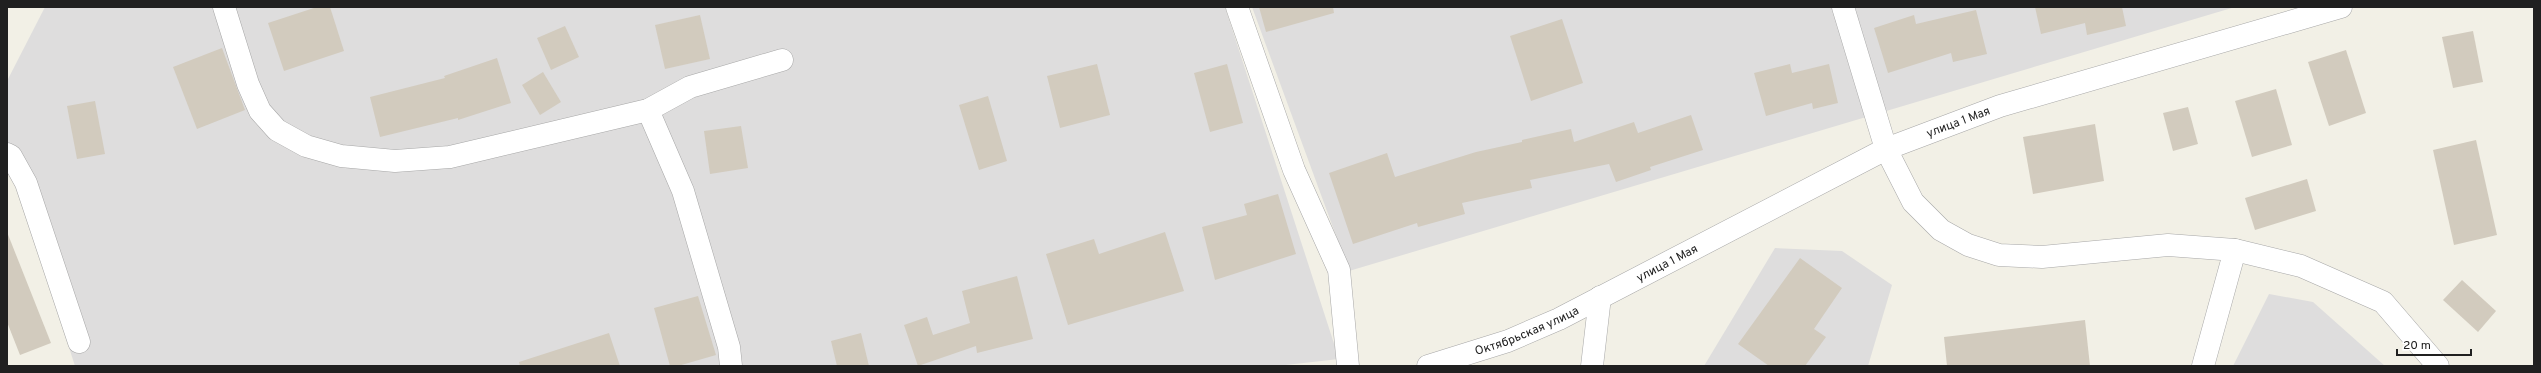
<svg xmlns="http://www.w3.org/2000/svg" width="2541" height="373" font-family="Overpass,sans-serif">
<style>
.residential{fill:#dedddd}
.building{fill:#d2cbbe}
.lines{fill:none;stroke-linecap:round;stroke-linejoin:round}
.minor-casing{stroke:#a7a7a7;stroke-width:23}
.minor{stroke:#fff;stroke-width:22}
.labels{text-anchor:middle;stroke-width:3;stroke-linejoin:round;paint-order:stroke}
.street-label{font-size:12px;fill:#202020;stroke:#fff}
</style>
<rect width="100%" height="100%" fill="#f2f0e6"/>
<g class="residential">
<path d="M45 7H1225L1339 359 1277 366H75L7 155V81Z"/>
<path d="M1252 7H2235L1349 271Z"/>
<path d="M1775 248 1842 251 1892 285 1868 366H1704Z"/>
<path d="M2269 294 2313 302 2385 366H2233Z"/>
</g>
<g class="building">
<path d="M317 7H330L344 51 284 71 268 23Z"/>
<path d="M1259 7H1333L1334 13 1266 32Z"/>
<path d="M2035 7H2122L2126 26 2087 35 2085 23 2041 34Z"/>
<path d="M1976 10 1987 54 1953 62 1951 53 1888 73 1874 28 1914 15 1916 24Z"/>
<path d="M700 15 710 59 665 69 655 25Z"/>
<path d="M1562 19 1583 83 1531 101 1510 36Z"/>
<path d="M565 26 579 57 551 70 537 38Z"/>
<path d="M2473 31 2483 82 2453 88 2442 37Z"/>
<path d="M222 48 245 110 197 129 173 67Z"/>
<path d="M2346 50 2366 113 2329 126 2308 62Z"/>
<path d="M497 58 511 103 458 120V118L380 137 370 97 445 78 444 76Z"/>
<path d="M1097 64 1110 115 1060 128 1047 76Z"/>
<path d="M1227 64 1243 123 1210 132 1194 73Z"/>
<path d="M1790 64 1792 73 1829 64 1838 103 1813 109 1812 103 1766 116 1754 73Z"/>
<path d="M543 72 561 102 540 115 522 85Z"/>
<path d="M2276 89 2292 145 2252 157 2235 101Z"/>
<path d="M988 96 1007 161 979 170 959 105Z"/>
<path d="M95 101 105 154 77 159 67 106Z"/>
<path d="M2188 107 2198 144 2173 151 2163 113Z"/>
<path d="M1691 115 1703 150 1650 167 1651 170 1616 182 1609 164 1530 180 1532 188 1462 203 1465 214 1418 227 1417 223 1353 244 1329 173 1387 153 1395 177 1476 152 1522 142V140L1571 129 1574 142 1634 122 1638 133Z"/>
<path d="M2095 124 2104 181 2033 194 2023 137Z"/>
<path d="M741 126 748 168 710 174 704 131Z"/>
<path d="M2476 140 2497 235 2454 245 2433 150Z"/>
<path d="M2307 179 2316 211 2255 230 2245 198Z"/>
<path d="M1278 194 1296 254 1215 280 1202 227 1247 215 1244 204Z"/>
<path d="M7 232 51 343 20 355 7 322Z"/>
<path d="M1165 232 1184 291 1068 325 1046 254 1094 239 1099 254Z"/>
<path d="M1800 258 1842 288 1814 329 1826 337 1805 366H1769L1738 344Z"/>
<path d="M1017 276 1033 339 977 353 976 346 918 366 904 325 927 317 933 335 970 323 962 291Z"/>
<path d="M2462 280 2496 311 2478 332 2443 300Z"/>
<path d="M698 296 716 355 678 366H670L654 308Z"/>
<path d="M2085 320 2090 366H1947L1944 337Z"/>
<path d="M609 333 620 366H520L519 362Z"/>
<path d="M861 333 869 366H837L831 341Z"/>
</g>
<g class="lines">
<defs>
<g id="minor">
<path d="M224 7 248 84 260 111 277 130 306 146 341 156 395 161 450 157 648 110 690 87 782 60"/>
<path d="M1237 7 1294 170 1339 270 1348 366"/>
<path d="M1843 7 1886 149 1913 202 1941 230 1968 245 1999 255 2042 257 2168 245 2235 250 2301 266 2383 302 2438 366"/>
<path d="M648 110 683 191 729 347 731 366"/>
<path d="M7 154 11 156 26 183 79 342"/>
<path id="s1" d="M1428 366 1508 341 1559 319 1886 149 2000 106 2341 7"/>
<path d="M1592 366 1600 297"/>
<path d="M2203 366 2235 250"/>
</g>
</defs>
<use href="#minor" class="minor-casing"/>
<use href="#minor" class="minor"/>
</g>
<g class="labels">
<g class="street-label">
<text dy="4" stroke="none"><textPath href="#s1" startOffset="585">улица 1 Мая</textPath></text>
<text dy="4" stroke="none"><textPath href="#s1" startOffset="261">улица 1 Мая</textPath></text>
<text dy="4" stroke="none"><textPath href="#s1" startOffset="105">Октябрьская улица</textPath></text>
</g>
</g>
<rect width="2541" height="373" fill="none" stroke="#202020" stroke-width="16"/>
<path d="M2397 349v6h74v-6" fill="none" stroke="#202020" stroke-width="2"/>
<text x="2403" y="349" font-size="12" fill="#202020" stroke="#ffffff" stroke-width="3" paint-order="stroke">20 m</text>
</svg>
